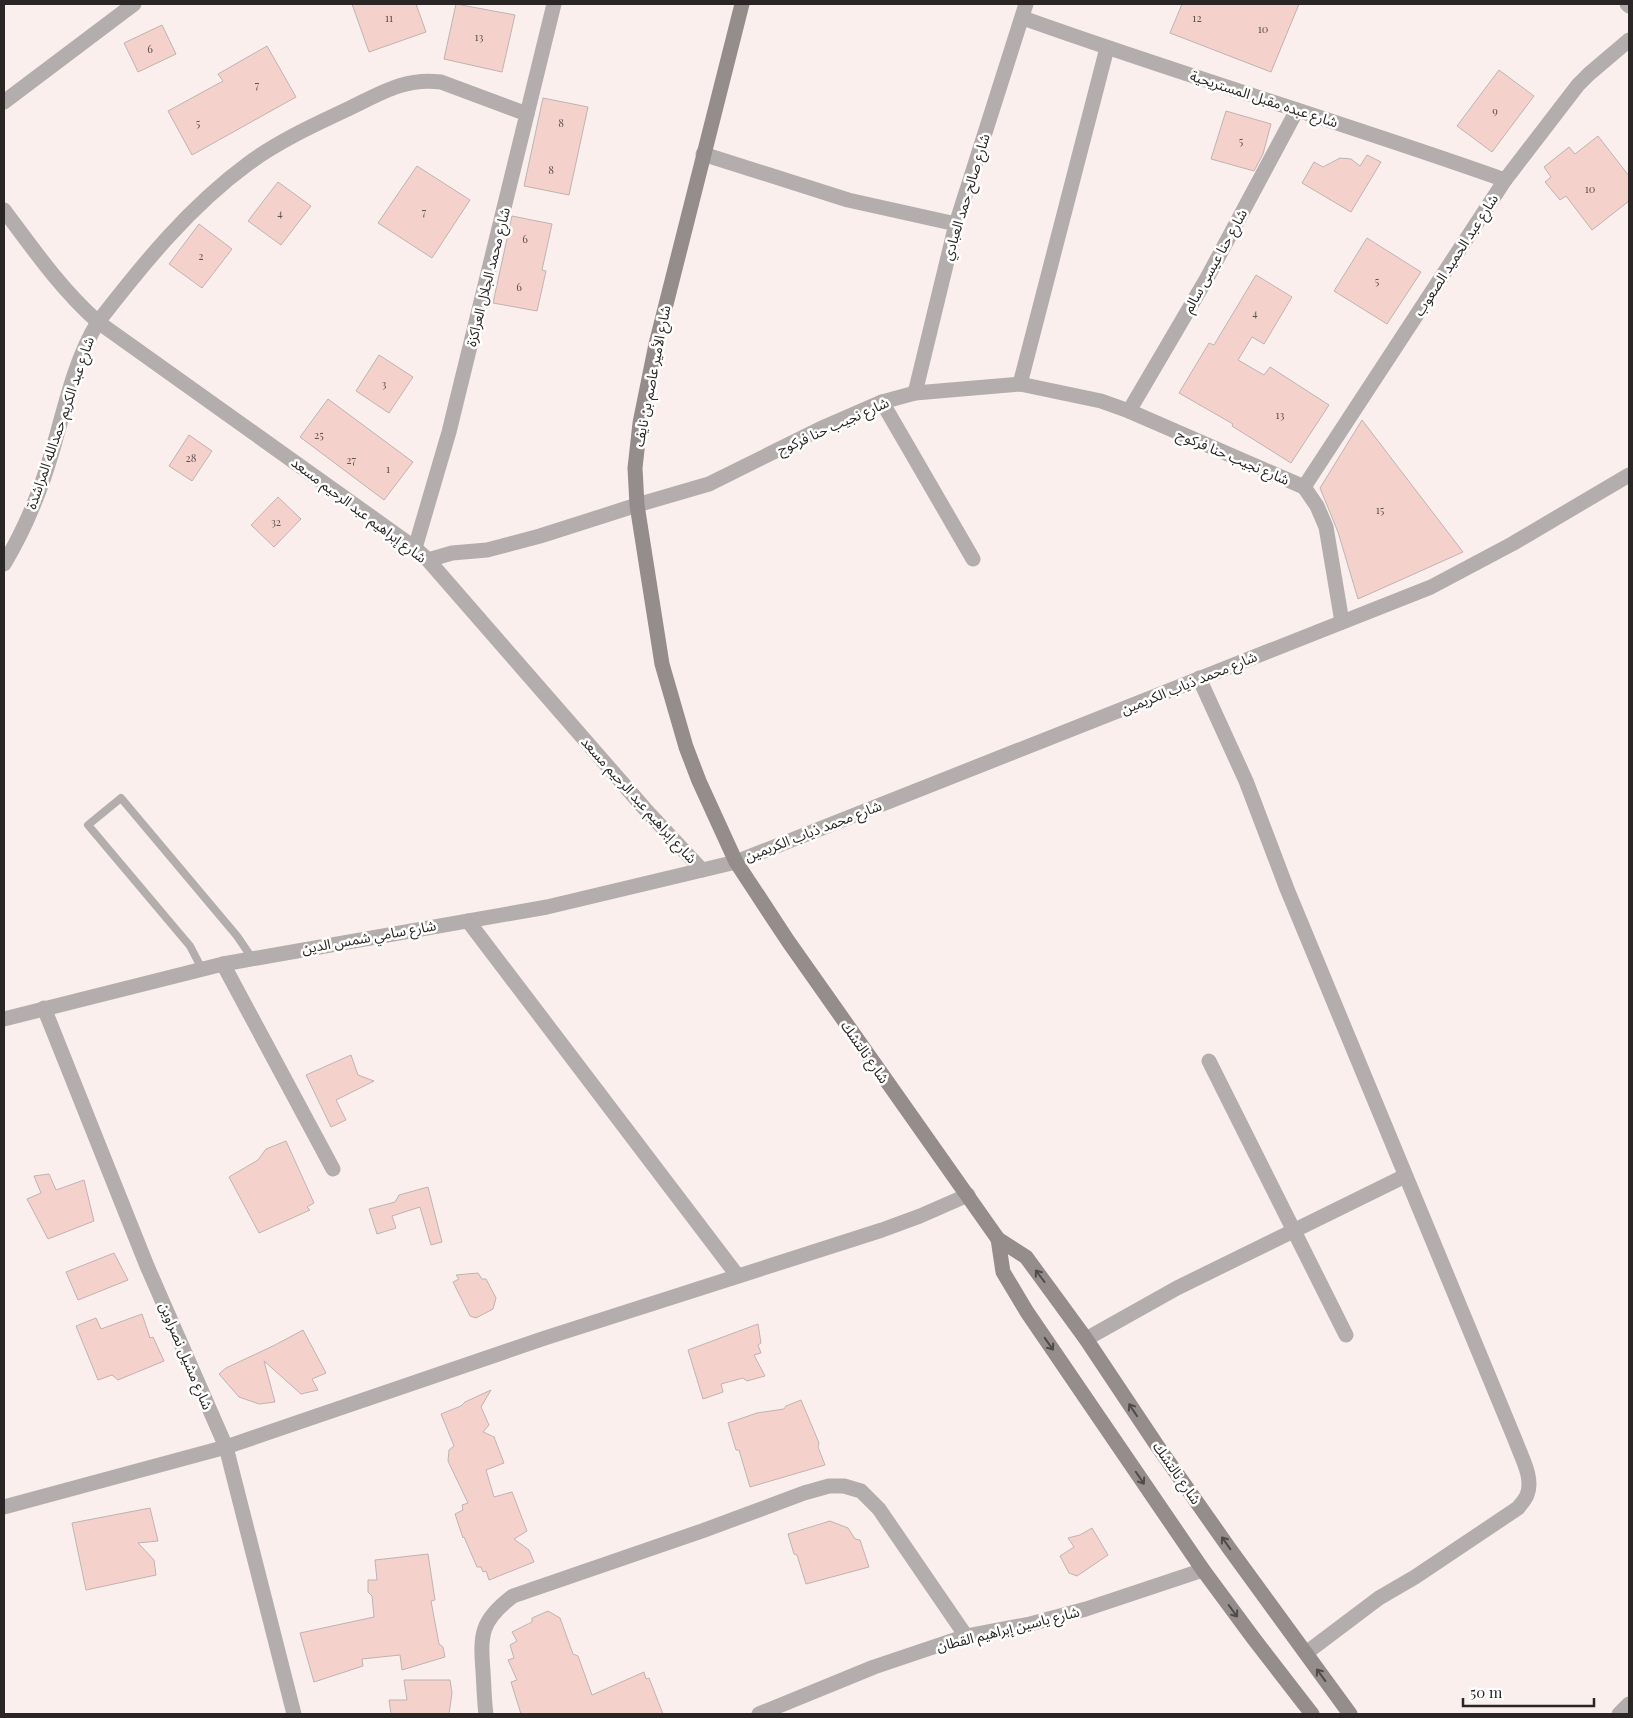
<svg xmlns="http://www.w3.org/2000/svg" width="1633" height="1718" font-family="'Playfair Display','Noto Sans Arabic',serif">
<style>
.building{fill:#f5d1cc;stroke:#bfb3b2}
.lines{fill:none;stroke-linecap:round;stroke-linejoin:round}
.service{stroke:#b3aead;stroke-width:8}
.minor{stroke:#b3aead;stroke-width:15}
.tertiary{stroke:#b3aead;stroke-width:15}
.secondary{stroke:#948d8c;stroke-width:15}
.oneway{stroke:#504a4a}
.labels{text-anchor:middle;stroke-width:5;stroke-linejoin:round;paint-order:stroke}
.number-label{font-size:11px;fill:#5e5150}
.street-label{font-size:14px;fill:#2b2626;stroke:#fff}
</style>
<rect width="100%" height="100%" fill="#fbefed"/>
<g class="building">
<path d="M352 4H416L426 32 369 52Z"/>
<path d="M456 4 515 15 502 72 444 59Z"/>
<path d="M1182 4H1299L1271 72 1170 33Z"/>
<path d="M162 25 176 54 138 72 124 43Z"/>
<path d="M267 46 296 97 192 155 168 111 223 81 218 74Z"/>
<path d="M1499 70 1534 96 1492 152 1457 126Z"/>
<path d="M543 98 588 107 569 195 524 186Z"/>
<path d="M1226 111 1271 124 1263 154 1254 171 1211 159Z"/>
<path d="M1598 136 1629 176V201L1592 230 1566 196 1560 200 1545 182 1551 177 1544 167 1569 147 1575 154Z"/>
<path d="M1367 155 1381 162 1351 212 1302 183 1314 162 1323 167 1340 158 1351 159 1360 166Z"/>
<path d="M417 166 470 200 432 258 378 223Z"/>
<path d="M278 182 311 206 281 245 248 221Z"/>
<path d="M512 216 552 224 542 270 546 271 537 311 493 303Z"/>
<path d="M199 224 232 249 202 288 169 264Z"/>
<path d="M1367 238 1421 272 1387 324 1334 291Z"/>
<path d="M1256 275 1292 297 1264 344 1252 337 1238 360 1264 375 1270 367 1329 405 1291 463 1232 426 1233 424 1179 393 1209 343 1214 345Z"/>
<path d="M379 355 413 377 389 413 356 391Z"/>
<path d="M328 399 413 462 384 500 300 437Z"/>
<path d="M1362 420 1463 552 1358 599 1338 532 1320 488Z"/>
<path d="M189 435 212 451 192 481 169 466Z"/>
<path d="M278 497 301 519 274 547 251 525Z"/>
<path d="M351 1055 358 1075 374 1081 336 1100 346 1120 331 1127 306 1075Z"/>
<path d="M286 1141 314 1203 307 1207 310 1210 259 1233 229 1177 258 1160 266 1149Z"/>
<path d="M49 1174 56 1190 84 1180 94 1221 48 1239 27 1199 41 1193 34 1176Z"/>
<path d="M428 1187 442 1242 431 1245 420 1207 392 1216 396 1228 377 1234 369 1209 395 1202 399 1195Z"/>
<path d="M114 1253 128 1280 78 1300 66 1272Z"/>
<path d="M478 1273 482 1279H486L496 1298 493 1309 476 1318 470 1316 453 1282 459 1279 456 1275Z"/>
<path d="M142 1314 150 1338 153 1337 164 1361 118 1380 112 1375 98 1380 76 1326 96 1318 101 1329Z"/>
<path d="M758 1324 761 1343 758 1345 761 1353 754 1355 765 1376 747 1381 743 1378 721 1384 723 1392 703 1399 688 1350Z"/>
<path d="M303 1330 326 1373 312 1379 318 1390 301 1394 264 1361 275 1402 259 1404 239 1397 219 1374 226 1368 275 1345Z"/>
<path d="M491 1390 481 1407 489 1425 483 1432 494 1437 504 1463 486 1470 494 1497 512 1492 527 1531 514 1539 529 1550 534 1562 489 1580 486 1571 483 1572 481 1567H477L464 1537 463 1538 455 1514 463 1510 462 1505 468 1503 448 1461 449 1450 454 1446 441 1414 461 1406 465 1402Z"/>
<path d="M801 1400 819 1443 818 1447 825 1465 750 1487 739 1450H736L728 1423 757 1413 784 1409 786 1406Z"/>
<path d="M150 1508 158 1541 138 1543 154 1560 156 1575 86 1590 72 1523Z"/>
<path d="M830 1521 848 1528 855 1539 860 1540 869 1567 806 1584 797 1555 794 1554 788 1534Z"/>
<path d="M1092 1528 1108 1555 1077 1576 1069 1573 1060 1556 1074 1547 1068 1538 1080 1535Z"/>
<path d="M428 1554 435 1600 431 1601 439 1644 443 1647 445 1657 402 1670 400 1655 362 1659 363 1666 314 1682 300 1633 374 1617 372 1596 368 1592V1580H377L375 1560Z"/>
<path d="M548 1611 560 1618 573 1654 578 1656 592 1695 644 1672 646 1679 649 1678 663 1714H521L511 1682 517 1680 508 1660 514 1658 510 1645 517 1641 512 1632 532 1622V1618Z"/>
<path d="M404 1680H450L452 1693 449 1714H391L389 1700H407Z"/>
</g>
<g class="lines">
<path class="service" d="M202 969 190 946 88 825 121 798 237 936 252 958"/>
<g class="minor">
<path d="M1627 4 1629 6"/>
<path d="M1023 18C1182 75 1345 123 1505 180"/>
<path d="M4 102 134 4"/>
<path d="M703 154 848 200 956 224"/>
<path d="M4 210C33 249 61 289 98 322L415 548 428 560 645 809 702 870"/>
<path d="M1020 384 1107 48"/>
<path d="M915 393 956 224 1026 4"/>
<path d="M882 402 973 559"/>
<path d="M1129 411 1207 278 1297 110"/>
<path d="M1304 487 1505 180 1578 85 1589 74 1629 40"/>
<path d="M415 548 449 432 554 4"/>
<path d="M428 560 452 553 487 550 540 536 637 505 709 484 820 429 882 402 915 393 1020 384 1101 401 1129 411 1304 487 1317 506 1326 527 1342 622"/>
<path d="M4 564C24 531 41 489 52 452 65 408 74 361 98 322 143 264 189 207 249 163 279 141 314 125 348 109 379 94 405 77 441 82L527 114"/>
<path d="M1199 678 1246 781 1287 889 1516 1442C1521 1457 1534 1478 1527 1495 1525 1500 1521 1504 1518 1508L1415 1577 1379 1598 1306 1653"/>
<path d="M468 921 737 1275"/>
<path d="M223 964 333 1169"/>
<path d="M44 1008 147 1266 226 1447 294 1714"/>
<path d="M1209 1061 1346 1335"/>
<path d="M1086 1339 1177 1288 1405 1176"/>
<path d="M4 1507 226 1447 545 1338 882 1230 920 1216 968 1195"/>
<path d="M486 1714C484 1700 484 1685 483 1671 480 1634 481 1620 513 1596L702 1531 804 1493 829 1486H844L861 1491 879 1509 966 1636"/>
<path d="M759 1714 874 1667 966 1636 1030 1624 1086 1609 1203 1570"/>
<path d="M1619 1714 1629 1704"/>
</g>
<path class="tertiary" d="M4 1019 223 964 547 907 736 862 1431 587 1512 544 1629 475"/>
<g class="secondary">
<path d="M742 4 656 344 640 423 635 468 637 505 662 664 686 747 699 781 736 862 788 941 998 1239 1026 1257 1051 1291 1086 1339 1156 1444 1229 1548 1350 1714"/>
<path d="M998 1239 1003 1272 1027 1312 1203 1570 1254 1639 1312 1714"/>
</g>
</g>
<defs><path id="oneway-shaft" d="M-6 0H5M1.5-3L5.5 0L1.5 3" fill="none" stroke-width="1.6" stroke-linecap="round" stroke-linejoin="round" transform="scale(1.25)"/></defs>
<g class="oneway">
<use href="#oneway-shaft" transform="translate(1040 1276) rotate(-127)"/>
<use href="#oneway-shaft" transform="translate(1049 1344) rotate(55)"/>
<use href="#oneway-shaft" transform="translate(1133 1410) rotate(-124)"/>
<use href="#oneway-shaft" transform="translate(1140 1478) rotate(56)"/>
<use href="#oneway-shaft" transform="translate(1226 1543) rotate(-125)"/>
<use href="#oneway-shaft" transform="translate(1233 1611) rotate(54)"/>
<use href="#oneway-shaft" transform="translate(1321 1675) rotate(-126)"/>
</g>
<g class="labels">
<g class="number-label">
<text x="389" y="22">11</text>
<text x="1197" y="22">12</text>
<text x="1263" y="33">10</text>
<text x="479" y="41">13</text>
<text x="150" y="53">6</text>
<text x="257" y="89">7</text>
<text x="1495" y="115">9</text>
<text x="198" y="127">5</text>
<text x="561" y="127">8</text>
<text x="1241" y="145">5</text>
<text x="551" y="174">8</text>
<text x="1590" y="193">10</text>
<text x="424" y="216">7</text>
<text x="280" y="217">4</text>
<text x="525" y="243">6</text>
<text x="201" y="260">2</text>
<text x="1377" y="285">5</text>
<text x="519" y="291">6</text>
<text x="1255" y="317">4</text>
<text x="384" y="388">3</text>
<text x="1280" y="419">13</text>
<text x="319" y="439">25</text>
<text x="191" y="462">28</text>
<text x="351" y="464">27</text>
<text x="388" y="473">1</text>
<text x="1380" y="514">15</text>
<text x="276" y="526">32</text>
</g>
<g class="street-label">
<text transform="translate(1264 99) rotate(18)" y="5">شارع عبده مقبل المستريحية</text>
<text transform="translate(966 197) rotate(-73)" y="5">شارع صالح حمد العبادي</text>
<text transform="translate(1456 255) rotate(-57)" y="5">شارع عبد الحميد الصعوب</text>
<text transform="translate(1215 261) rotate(-61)" y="5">شارع حنا عيسى سالم</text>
<text transform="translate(488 277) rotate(-76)" y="5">شارع محمد الجلال العراكزة</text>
<text transform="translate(652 376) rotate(-79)" y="5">شارع الأمير عاصم بن نايف</text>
<text transform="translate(60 423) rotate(-71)" y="5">شارع عبد الكريم حمدالله المراشدة</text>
<text transform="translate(833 426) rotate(-24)" y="5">شارع نجيب حنا فركوح</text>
<text transform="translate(1233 457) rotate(23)" y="5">شارع نجيب حنا فركوح</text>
<text transform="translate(359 510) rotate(37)" y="5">شارع إبراهيم عبد الرحيم مسعد</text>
<text transform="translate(1189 683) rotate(-22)" y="5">شارع محمد ذياب الكريمين</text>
<text transform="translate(639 800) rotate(48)" y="5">شارع إبراهيم عبد الرحيم مسعد</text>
<text transform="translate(813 831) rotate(-21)" y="5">شارع محمد ذياب الكريمين</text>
<text transform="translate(369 937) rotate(-10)" y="5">شارع سامي شمس الدين</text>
<text transform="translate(865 1052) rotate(55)" y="5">شارع نالتشك</text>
<text transform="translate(186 1356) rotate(67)" y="5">شارع مشيل نصراوين</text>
<text transform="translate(1177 1473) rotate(55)" y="5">شارع نالتشك</text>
<text transform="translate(1008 1629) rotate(-14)" y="5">شارع ياسين إبراهيم القطان</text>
</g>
</g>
<rect width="1633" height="1718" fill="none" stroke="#2b2626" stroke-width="10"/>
<path d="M1463 1698v8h131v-8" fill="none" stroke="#2b2626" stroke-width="2.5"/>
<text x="1470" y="1698" font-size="15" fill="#2b2626" stroke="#ffffff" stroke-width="4" paint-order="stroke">50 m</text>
</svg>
